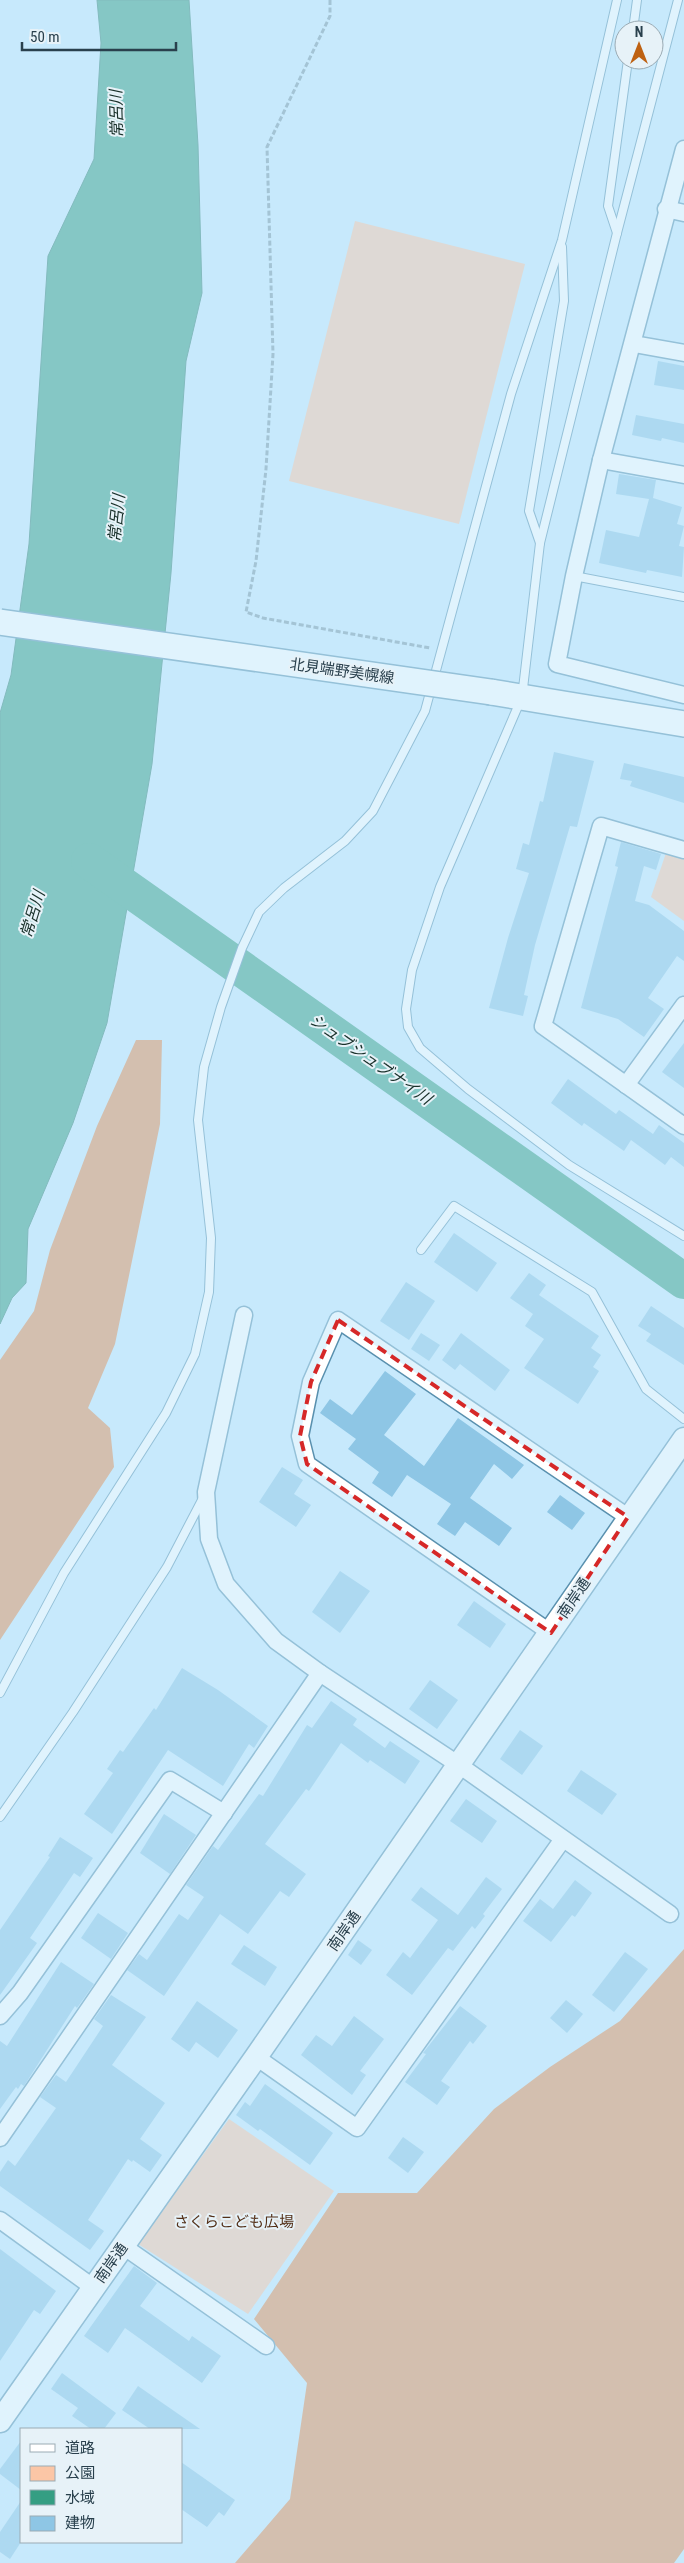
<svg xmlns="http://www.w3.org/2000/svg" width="684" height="2563" font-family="'Roboto Condensed','Noto Sans JP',sans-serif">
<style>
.green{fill:#fbc6a6}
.forest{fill:#e38c52}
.water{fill:#359e83;stroke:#318273}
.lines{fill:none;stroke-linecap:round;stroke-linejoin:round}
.river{stroke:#359e83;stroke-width:36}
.building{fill:#8ec6e5}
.lane-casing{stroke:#5990ae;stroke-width:10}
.street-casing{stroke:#5990ae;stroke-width:19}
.secondary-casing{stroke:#5990ae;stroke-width:25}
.primary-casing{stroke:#5990ae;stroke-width:28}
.path{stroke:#7a97a7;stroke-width:3;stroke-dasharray:5 2.5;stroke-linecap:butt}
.lane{stroke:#fff;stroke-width:8}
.street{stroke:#fff;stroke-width:16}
.secondary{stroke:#fff;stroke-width:22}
.primary{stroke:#fff;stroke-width:25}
.primary-bridge-casing{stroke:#5990ae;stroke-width:28;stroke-linecap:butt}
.primary-bridge{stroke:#fff;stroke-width:25}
.marked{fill:none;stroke:#d62828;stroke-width:4;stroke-dasharray:10 6;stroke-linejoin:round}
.labels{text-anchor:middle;stroke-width:4;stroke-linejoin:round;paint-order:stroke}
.street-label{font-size:15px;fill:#29404d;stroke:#e7f2f8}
.park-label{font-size:15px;fill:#532f17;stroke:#e7f2f8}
.water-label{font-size:16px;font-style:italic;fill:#19302a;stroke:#e7f2f8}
</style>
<rect width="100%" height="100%" fill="#c7e9fc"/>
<g class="green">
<path d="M355 221 525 264 459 524 289 481Z"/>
<path d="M666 853 684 858V921L651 897Z"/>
<path d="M229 2119 334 2191 248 2314 138 2244Z"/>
</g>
<g class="forest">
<path d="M136 1040H162L160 1124 115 1344 88 1408 110 1428 114 1467 0 1640V1360L34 1311 50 1250 97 1126Z"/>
<path d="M684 1949V2549L674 2563H235L290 2499 307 2383 254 2319 338 2193H417L494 2109 550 2067 620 2021Z"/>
</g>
<path class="water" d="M97 0H189L198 145 202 293 186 361 171 573 152 764 107 1023 73 1123 28 1229 26 1283 12 1298 0 1324V713L11 675 29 544 48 256 94 159 101 43Z"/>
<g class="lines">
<path class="river" d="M89 861 684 1281"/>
</g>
<g class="building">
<path d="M658 361 684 366V390L654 385Z"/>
<path d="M636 415 684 424V443L662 438 661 441 632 435Z"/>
<path d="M619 474 656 480 653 498 682 507 677 524 684 526 679 546 684 547 682 577 647 570 646 573 599 563 606 530 639 537 649 499 616 494Z"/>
<path d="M554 752 594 761 577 827 570 826 535 945 524 995 528 996 523 1016 489 1008 508 938 529 873 516 869 523 843 529 845 540 801 543 802Z"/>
<path d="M624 763 684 777V803L630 786 632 781 620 779Z"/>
<path d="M621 842 661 854 656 870 644 866 635 901 649 905 684 931V961L677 956 648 998 664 1009 644 1037 618 1019 581 1008 618 867 615 866Z"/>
<path d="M684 1043V1088L662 1072Z"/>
<path d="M568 1079 616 1114 619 1110 653 1134 659 1125 684 1143V1167L671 1157 665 1165 631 1140 624 1151 584 1123 582 1126 551 1103Z"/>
<path d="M454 1233 497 1263 477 1292 434 1262Z"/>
<path d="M529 1273 546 1285 539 1295 599 1336 591 1348 601 1355 593 1367 599 1371 578 1404 524 1368 544 1339 525 1326 533 1314 510 1298Z"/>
<path d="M406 1282 435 1301 409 1340 380 1321Z"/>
<path d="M651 1306 684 1328V1365L646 1341 651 1334 638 1326Z"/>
<path d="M421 1333 440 1345 429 1361 411 1349Z"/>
<path d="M461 1333 510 1370 495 1391 460 1364 455 1370 442 1360Z"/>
<path d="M385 1371 416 1394 384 1435 424 1466 458 1418 524 1465 512 1479 494 1464 470 1498 512 1528 499 1546 465 1522 455 1536 437 1524 451 1504 407 1475 392 1497 372 1483 379 1472 348 1449 356 1439 320 1413 330 1399 352 1415Z"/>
<path d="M282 1467 303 1480 294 1494 311 1505 296 1527 259 1502Z"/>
<path d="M560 1495 585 1513 572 1530 547 1512Z"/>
<path d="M340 1571 370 1591 340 1633 312 1612Z"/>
<path d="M474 1601 506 1624 490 1648 457 1625Z"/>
<path d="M182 1668 218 1690 268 1726 254 1748 249 1744 223 1786 168 1750 112 1834 84 1814 113 1773 107 1769 120 1750 123 1752 154 1708 156 1710Z"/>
<path d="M430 1680 458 1700 437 1729 409 1709Z"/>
<path d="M331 1701 357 1719 353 1725 385 1748 390 1741 420 1761 405 1784 370 1760 368 1763 341 1743 309 1791 306 1789 265 1844 306 1874 289 1897 280 1891 248 1934 220 1914 164 1996 127 1970 139 1954 147 1960 179 1914 188 1920 204 1897 186 1885 213 1846 218 1850 259 1794 263 1796 307 1725 312 1728Z"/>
<path d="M520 1730 543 1746 522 1775 500 1759Z"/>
<path d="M581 1770 617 1794 602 1815 567 1791Z"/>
<path d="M466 1799 497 1821 482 1843 450 1821Z"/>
<path d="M164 1814 196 1835 170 1874 140 1853Z"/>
<path d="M60 1837 93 1858 80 1877 74 1873 30 1938 37 1943 0 1995V1930L50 1857 48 1856Z"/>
<path d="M486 1877 502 1889 483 1914 485 1916 475 1929 472 1926 453 1951 448 1948 412 1995 386 1975 403 1952 410 1958 438 1920 411 1900 421 1887 458 1915Z"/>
<path d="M575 1880 592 1893 575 1917 572 1915 551 1942 523 1921 540 1899 553 1909Z"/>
<path d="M98 1913 128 1933 111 1959 81 1938Z"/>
<path d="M358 1940 372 1950 361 1965 348 1955Z"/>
<path d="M244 1945 277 1967 265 1986 231 1964Z"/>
<path d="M625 1952 648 1969 614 2012 592 1995Z"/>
<path d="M61 1962 94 1984 77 2008 75 2006 24 2086 21 2084 18 2089 16 2087 0 2109V2041L7 2046Z"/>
<path d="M111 1995 146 2017 112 2065 165 2103 140 2139 162 2155 150 2172 133 2160 132 2162 128 2159 88 2220 104 2231 90 2250 0 2186V2172L8 2160 15 2166 56 2108 40 2097 56 2075 66 2082 103 2026 94 2019Z"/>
<path d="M566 2000 583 2014 567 2033 550 2018Z"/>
<path d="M197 2001 238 2030 218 2058 196 2042 189 2052 171 2039Z"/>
<path d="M460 2006 487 2026 473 2044 470 2041 441 2081 450 2087 437 2105 405 2082 426 2054 423 2053Z"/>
<path d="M354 2016 384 2039 360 2071 366 2075 352 2095 301 2055 316 2035 332 2046Z"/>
<path d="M265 2084 333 2133 310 2165 260 2129 258 2131 236 2115 245 2102 250 2106Z"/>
<path d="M403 2137 424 2152 408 2173 388 2158Z"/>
<path d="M0 2249 56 2291 40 2314 34 2310 0 2361Z"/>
<path d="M134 2266 157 2283 140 2306 189 2341 192 2336 221 2356 202 2383 125 2328 108 2353 84 2336Z"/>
<path d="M62 2373 116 2413 104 2429H91L72 2416 78 2408 51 2389Z"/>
<path d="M138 2386 200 2429H150L122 2410Z"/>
<path d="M21 2441V2490L0 2474V2469Z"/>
<path d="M181 2462 235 2500 224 2516 219 2512 207 2527 181 2509Z"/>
<path d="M21 2501V2542L10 2559 0 2552V2532Z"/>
</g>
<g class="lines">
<defs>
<g id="lane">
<path d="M678 0 617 233 540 543 522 697 440 887 412 970 406 1009 408 1027 420 1048 468 1089 569 1165 684 1236"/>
<path d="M633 30 637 0"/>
<path d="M617 233 608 206 628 60"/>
<path d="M540 543 529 511 564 301 562 247"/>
<path d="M574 576 684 597"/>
<path d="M421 1250 454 1206 592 1292 646 1389 684 1419"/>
<path d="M0 1693 64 1573 166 1413 195 1354 209 1292 211 1238 198 1120 204 1067 221 1007 242 948 259 912 284 888 345 841 373 811 425 711 511 394 562 240 617 0"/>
<path d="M0 1817 73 1712 167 1567 203 1498"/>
</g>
<g id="street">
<path d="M684 149 601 460 574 576 557 664 684 695"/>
<path d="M666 209 684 213"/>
<path d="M634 344 684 353"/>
<path d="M601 460 684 475"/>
<path d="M684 850 601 826 543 1026 684 1126"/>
<path d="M626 1085 684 1005"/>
<path d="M244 1315 206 1492 209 1539 226 1584 276 1641 320 1673 459 1765 670 1914"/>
<path d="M551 1633 307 1464 300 1436 311 1382 338 1320 628 1517"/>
<path d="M0 2016 20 1993 170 1780 224 1813"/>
<path d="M256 2057 357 2128 563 1839"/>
<path d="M0 2138 320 1673"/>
<path d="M0 2220 94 2288"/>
<path d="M123 2246 266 2346"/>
</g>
<path id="secondary" d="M0 2421 256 2057 684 1439"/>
<path id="primary" d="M491 692 684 724"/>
</defs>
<use href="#lane" class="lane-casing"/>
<use href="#street" class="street-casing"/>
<use href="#secondary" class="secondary-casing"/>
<use href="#primary" class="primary-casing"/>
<path class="path" d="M330 0V16L267 147 273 354 266 469 256 561 246 612 263 618 430 648"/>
<use href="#lane" class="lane"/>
<use href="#street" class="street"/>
<use href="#secondary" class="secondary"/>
<use href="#primary" class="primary"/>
<defs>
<path id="primary-bridge" d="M0 622 491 692"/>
</defs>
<use href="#primary-bridge" class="primary-bridge-casing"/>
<use href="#primary-bridge" class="primary-bridge"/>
</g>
<path d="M0 0H684V2563H0ZM338 1320 628 1517 551 1633 307 1464 300 1436 311 1382Z" fill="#c7e9fc" fill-opacity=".55" fill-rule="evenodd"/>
<path class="marked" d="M338 1320 628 1517 551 1633 307 1464 300 1436 311 1382Z"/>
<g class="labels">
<g class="street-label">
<text transform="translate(342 671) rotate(8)" y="5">北見端野美幌線</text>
<text transform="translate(574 1598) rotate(-56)" y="5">南岸通</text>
<text transform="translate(344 1931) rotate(-55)" y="5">南岸通</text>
<text transform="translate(111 2263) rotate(-55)" y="5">南岸通</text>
</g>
<g class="park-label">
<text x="234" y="2227">さくらこども広場</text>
</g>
<g class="water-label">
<text transform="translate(116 114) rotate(-92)" y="6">常呂川</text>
<text transform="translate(116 518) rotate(-84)" y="6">常呂川</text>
<text transform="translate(32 914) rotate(-73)" y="6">常呂川</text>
<text transform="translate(371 1059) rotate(35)" y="6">シュブシュブナイ川</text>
</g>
</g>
<rect x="20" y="2428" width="162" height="115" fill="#e7f2f8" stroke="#9babb4"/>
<rect x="30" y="2444" width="25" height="8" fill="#ffffff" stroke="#9babb4"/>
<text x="65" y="2453" font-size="15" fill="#29404d">道路</text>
<rect x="30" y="2466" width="25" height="15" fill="#fbc6a6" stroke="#9babb4"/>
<text x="65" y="2478" font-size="15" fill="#29404d">公園</text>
<rect x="30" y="2490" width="25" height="15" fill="#359e83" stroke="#9babb4"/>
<text x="65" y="2503" font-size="15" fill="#29404d">水域</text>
<rect x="30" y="2516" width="25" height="15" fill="#8ec6e5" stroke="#9babb4"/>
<text x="65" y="2528" font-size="15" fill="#29404d">建物</text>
<g transform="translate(639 45)"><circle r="24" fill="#e7f2f8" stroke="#9babb4"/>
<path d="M0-4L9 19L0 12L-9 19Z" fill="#be6112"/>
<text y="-8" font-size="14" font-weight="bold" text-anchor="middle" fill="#29404d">N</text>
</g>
<path d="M22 42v8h154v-8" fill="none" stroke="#29404d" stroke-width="2.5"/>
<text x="30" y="42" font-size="15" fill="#29404d" stroke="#e7f2f8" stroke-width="4" paint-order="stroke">50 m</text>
</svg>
